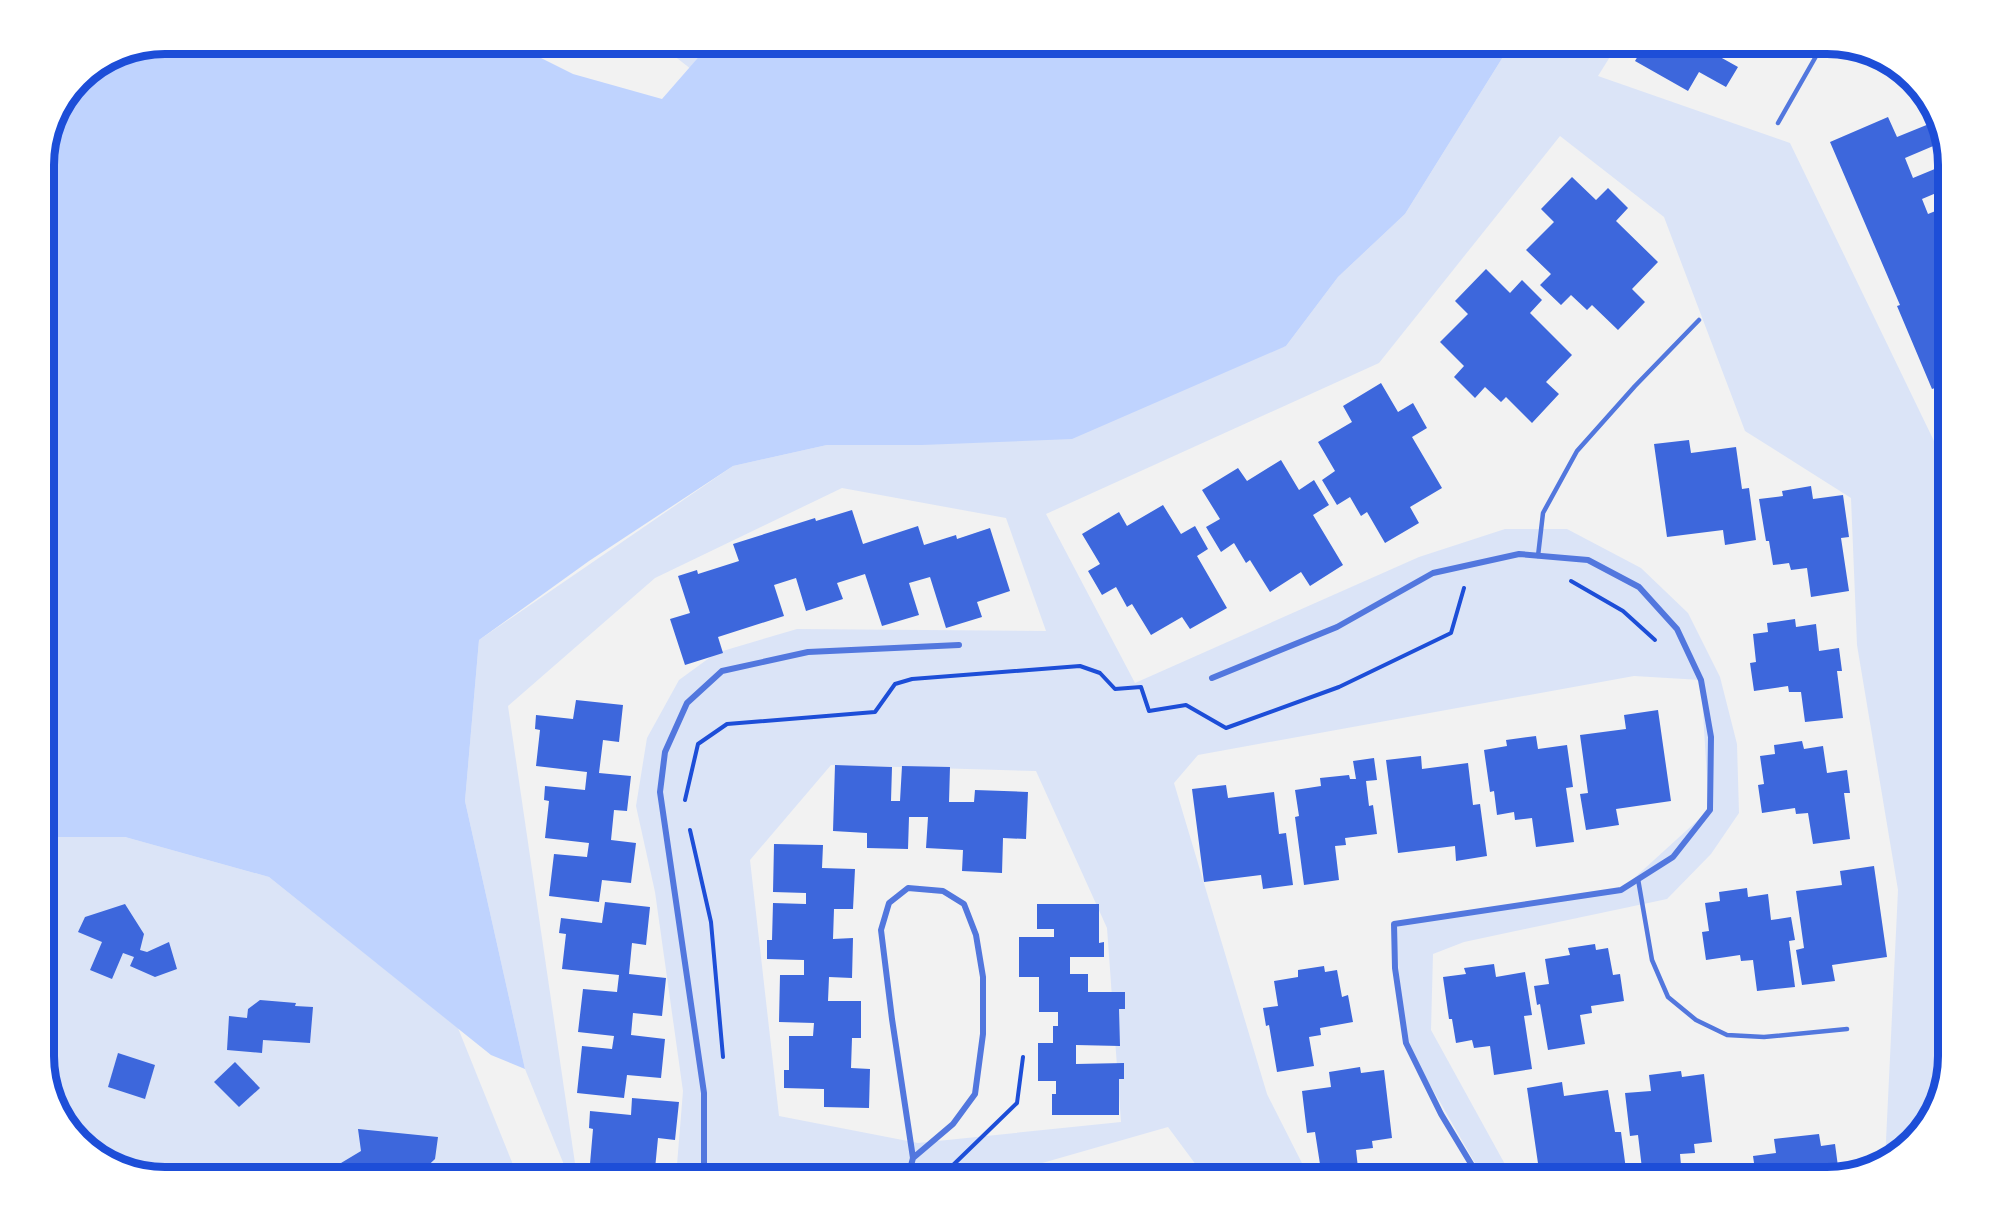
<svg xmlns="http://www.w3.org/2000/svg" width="1992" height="1221" font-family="'Open Sans',sans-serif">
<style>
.green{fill:#dbe4f7;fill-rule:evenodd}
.water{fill:#bfd3fe}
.building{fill:#3d67dc}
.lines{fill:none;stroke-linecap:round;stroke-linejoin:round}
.path{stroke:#1d4ed8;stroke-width:4}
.service{stroke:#5277de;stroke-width:4.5}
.minor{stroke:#5277de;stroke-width:6}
.rim{fill:none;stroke:#1d4ed8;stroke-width:8}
</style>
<rect width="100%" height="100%" fill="#f2f2f2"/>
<g class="green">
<path d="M677 44H736L723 94 673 55Z"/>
<path d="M1511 44H1618L1598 76 1790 143 1948 470V1056L1932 1117 1885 1162 1898 890 1857 645 1851 498 1745 431 1664 217 1560 136 1379 363 1046 514 1135 683 1419 557 1505 529H1567L1641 568 1688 613 1720 677 1737 744 1739 813 1711 854 1667 899 1464 942 1433 954 1431 1030 1512 1177H1483L1406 1043 1394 924 1621 890 1709 810 1701 680 1634 676 1198 755 1174 783 1267 1094 1309 1177H1205L1168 1127 993 1177H676L683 1091 655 892 636 806 647 738 679 680 716 653 797 629 1046 631 1006 518 842 488 655 578 508 706 577 1177H569L525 1069 465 801 479 640 733 466 827 445H922L1286 346 1338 277 1405 214ZM831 765 1036 771 1107 928 1121 1122 918 1143 779 1116 750 860Z"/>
<path d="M44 837H125L269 877 458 1028 518 1177H165L104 1161 60 1117 44 1063Z"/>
</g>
<path class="water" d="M165 44H513L573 74 662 99 710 44H1511L1405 214 1338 277 1286 346 1072 439 922 445H827L733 466 589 561 479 640 465 801 525 1069 491 1055 269 877 125 837H44V158L53 118 79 79 119 53Z"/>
<g class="building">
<path d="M1645 44H1706L1704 48 1738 67 1726 87 1699 72 1688 91 1635 61Z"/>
<path d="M1888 117 1897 137 1929 124 1938 144 1905 158 1913 178 1942 166 1948 181V188L1922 199 1928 214 1948 206V235L1938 239 1946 257 1948 256V410L1938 387 1932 389 1897 306 1900 305 1830 142Z"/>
<path d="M1572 177 1596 200 1608 188 1628 208 1616 221 1658 262 1632 289 1645 302 1618 330 1592 305 1587 310 1571 295 1561 305 1540 285 1551 274 1526 250 1554 222 1541 209Z"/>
<path d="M1486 269 1510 293 1522 280 1542 300 1530 313 1572 355 1546 382 1559 394 1532 423 1506 397 1501 402 1485 387 1475 398 1454 377 1464 366 1440 342 1468 314 1455 301Z"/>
<path d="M1381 383 1398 412 1413 403 1427 428 1412 437 1442 488 1410 507 1419 523 1385 543 1367 512 1361 516 1350 497 1337 505 1322 480 1335 471 1318 442 1352 422 1343 406Z"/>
<path d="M1689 440 1691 453 1736 447 1742 489 1749 488 1756 540 1725 545 1723 530 1667 537 1654 444Z"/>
<path d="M1281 460 1299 490 1314 480 1329 505 1313 515 1343 565 1310 586 1301 572 1270 592 1250 560 1246 563 1234 543 1221 552 1206 527 1220 519 1202 490 1238 468 1247 481Z"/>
<path d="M1811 486 1813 499 1843 495 1849 537 1841 538 1849 591 1811 597 1807 568 1791 570 1789 563 1773 565 1769 541H1766L1759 499 1783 496 1782 491Z"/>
<path d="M1163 505 1181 534 1195 526 1208 549 1197 556 1227 608 1190 629 1182 617 1151 635 1132 604 1127 607 1116 587 1102 595 1088 571 1100 564 1082 534 1119 512 1127 526Z"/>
<path d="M852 510 863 544 918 526 924 545 956 535 957 539 990 528 1010 591 977 602 982 617 946 628 930 577 909 583 919 615 882 626 865 574 837 583 843 599 806 611 796 578 774 585 784 616 718 637 723 653 685 665 670 619 690 613 678 576 697 570 698 574 739 561 733 544 815 518 816 521Z"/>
<path d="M1795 619 1796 627 1816 624 1819 651 1839 648 1842 671H1837L1843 718 1805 722 1801 692H1789L1788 686 1754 691 1750 663 1756 662 1753 634 1768 632 1767 623Z"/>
<path d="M576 700 623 705 619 742 603 740 599 773 631 776 627 811 614 810 611 840 636 843 631 883 602 880 599 902 549 896 554 854 587 857 589 843 545 838 549 801 544 800 545 786 585 790 587 772 536 766 540 730 535 729 536 715 573 719Z"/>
<path d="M1658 710 1671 801 1616 809 1619 825 1586 830 1580 794 1588 793 1580 735 1626 729 1624 715Z"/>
<path d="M1536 736 1538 749 1567 745 1573 787 1566 788 1574 842 1536 847 1532 818 1515 820 1514 812 1497 815 1494 791 1490 792 1484 750 1507 746 1506 740Z"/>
<path d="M1802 741 1804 749 1823 746 1827 773 1847 770 1850 793H1844L1850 839 1813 844 1808 813 1796 814 1795 808 1762 813 1758 785 1764 784 1760 756 1775 754 1774 745Z"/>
<path d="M1421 756 1422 769 1468 763 1473 805 1480 804 1487 856 1456 861 1455 846 1398 853 1386 760Z"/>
<path d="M1374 758 1377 780 1366 781 1369 806 1373 805 1377 834 1345 838 1346 845 1335 846 1339 880 1304 885 1295 817 1299 816 1295 790 1321 786 1320 778 1349 775 1350 779H1356L1353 761Z"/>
<path d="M835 765 892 767 891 801H900L902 766 950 767 949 802H974L975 790 1028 792 1026 839 1003 838 1002 873 962 871 963 850 926 848 928 817H909L908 849 867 848V833L833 831Z"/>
<path d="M1226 785 1228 798 1274 792 1279 834 1286 833 1293 885 1263 889 1261 875 1204 882 1192 789Z"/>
<path d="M774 844 823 845 822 868 855 869 853 909H834L833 939 853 938 852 978 829 977 828 1001H861V1038H852L851 1068 870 1069 869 1108 824 1107V1089L784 1088V1070H789V1036H813L814 1023 779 1022 780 975H804V960L767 959V940H772L773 903 806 904V893L773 892Z"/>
<path d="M1874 866 1887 957 1832 965 1835 981 1802 985 1796 950 1804 948 1796 891 1842 885 1840 871Z"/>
<path d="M1747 888 1748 897 1768 894 1771 920 1791 917 1795 940 1789 941 1795 987 1757 991 1753 960 1741 961 1740 955 1706 960 1702 932 1709 931 1705 903 1720 901 1719 892Z"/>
<path d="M605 902 650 907 646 945 632 943 629 974 666 978 662 1016 633 1013 631 1035 665 1039 661 1078 627 1075 624 1098 577 1093 582 1046 612 1049 614 1036 578 1032 583 989 617 992 619 975 562 969 566 934 559 933 561 918 602 923Z"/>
<path d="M125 904 144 934 140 950 147 952 169 942 177 969 155 977 130 966 134 957 123 953 112 979 90 970 102 942 78 932 85 917Z"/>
<path d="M1037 904H1099V943L1104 942V957H1070V974H1088V992H1125V1009H1119L1120 1046 1076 1045V1064L1124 1063V1079H1119V1115H1052V1094H1056V1081H1038V1043H1053V1026H1058V1012H1039V977H1019V937H1054V929H1037Z"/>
<path d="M1595 944 1596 950 1608 948 1613 975 1620 974 1624 1001 1591 1006 1592 1013 1580 1015 1585 1044 1548 1050 1540 1004 1537 1005 1534 986 1549 984 1545 959 1570 955 1568 948Z"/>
<path d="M1494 964 1496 977 1525 972 1532 1015 1524 1016 1532 1069 1494 1075 1490 1046 1474 1048 1472 1040 1456 1043 1452 1019H1449L1443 977 1466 974 1464 968Z"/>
<path d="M1324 966 1325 972 1337 970 1342 997 1348 995 1353 1022 1320 1028 1321 1035 1309 1037 1314 1066 1277 1072 1269 1025 1266 1026 1263 1008 1278 1006 1274 981 1298 977V970Z"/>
<path d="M260 1000 296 1003 295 1006 313 1007 310 1043 263 1040 262 1053 227 1050 229 1016 247 1018 248 1009Z"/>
<path d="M118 1053 155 1065 145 1099 108 1087Z"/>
<path d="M235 1062 260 1088 239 1107 214 1082Z"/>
<path d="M1360 1067 1361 1073 1384 1070 1392 1138 1372 1141 1373 1148 1356 1150 1359 1177H1322L1315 1132 1307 1133 1302 1091 1331 1087 1329 1072Z"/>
<path d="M1681 1071 1682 1077 1704 1074 1712 1142 1694 1144 1695 1153 1680 1154 1682 1177H1643L1638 1135 1630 1136 1625 1093 1651 1091 1649 1075Z"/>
<path d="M1562 1082 1564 1096 1608 1090 1615 1132H1621L1627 1177H1596L1595 1172 1540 1177 1527 1088Z"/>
<path d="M632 1098 679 1102 675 1140 658 1138 655 1169 590 1164 593 1129 589 1128 590 1111 631 1115Z"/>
<path d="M358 1129 438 1137 435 1159 416 1177H345L350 1172 341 1163 361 1151Z"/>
<path d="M1819 1134 1821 1146 1835 1144 1839 1174 1827 1177H1756L1753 1156 1776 1153 1774 1139Z"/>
</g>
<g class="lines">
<g class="path">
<path d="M1571 581 1623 611 1655 640"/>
<path d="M685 800 698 744 727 724 875 712 895 684 912 679 1080 666 1100 673 1115 689 1141 687 1149 711 1186 705 1226 728 1339 687 1451 633 1464 588"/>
<path d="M690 830 711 922 723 1057"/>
<path d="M945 1177 951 1167 1017 1103 1023 1057"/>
</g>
<g class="service">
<path d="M1778 123 1823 44"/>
<path d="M1538 556 1543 513 1577 451 1635 386 1699 320"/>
<path d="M1638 879 1652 960 1668 997 1696 1020 1727 1035 1764 1037 1847 1029"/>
</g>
<g class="minor">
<path d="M1212 678 1337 627 1433 573 1519 554 1588 560 1639 587 1677 629 1701 680 1711 737 1710 810 1673 857 1621 890 1394 924 1395 968 1406 1043 1441 1114 1479 1177"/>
<path d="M704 1177V1093L660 792 665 752 687 703 722 671 808 652 959 645"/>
<path d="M908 1177 913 1158 892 1019 881 930 889 903 908 888 943 891 964 904 976 935 983 977V1034L975 1094 953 1124 913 1158"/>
</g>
</g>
<path d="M0 0H1992V1221H0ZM165 54H1827A111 111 0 0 1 1938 165V1056A111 111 0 0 1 1827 1167H165A111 111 0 0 1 54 1056V165A111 111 0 0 1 165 54Z" fill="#fff" fill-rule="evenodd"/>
<path class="rim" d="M165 54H1827A111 111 0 0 1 1938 165V1056A111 111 0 0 1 1827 1167H165A111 111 0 0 1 54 1056V165A111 111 0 0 1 165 54Z"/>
</svg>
